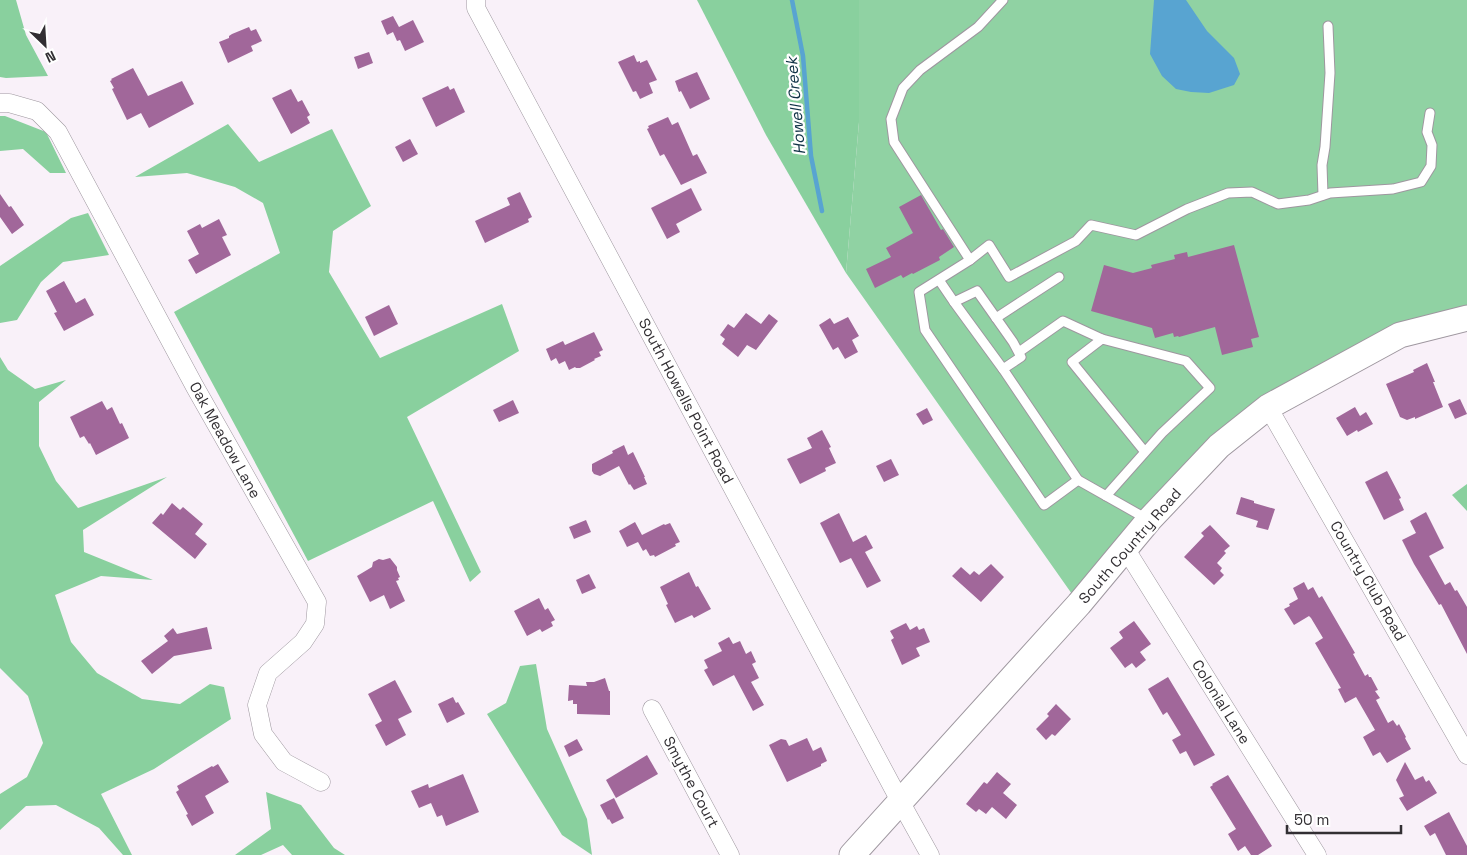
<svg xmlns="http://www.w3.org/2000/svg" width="1467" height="855" font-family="'Space Grotesk',sans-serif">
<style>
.green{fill:#90d2a3}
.forest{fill:#89d09e}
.water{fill:#58a4d1}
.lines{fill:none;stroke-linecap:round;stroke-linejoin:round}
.stream{stroke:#58a4d1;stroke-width:4.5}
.building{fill:#a1679a}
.lane-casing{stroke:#9e979f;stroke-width:11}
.street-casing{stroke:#9e979f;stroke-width:19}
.secondary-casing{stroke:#9e979f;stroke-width:27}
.lane{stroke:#fff;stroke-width:9}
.street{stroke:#fff;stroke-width:18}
.secondary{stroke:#fff;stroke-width:25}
.labels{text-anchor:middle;stroke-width:4.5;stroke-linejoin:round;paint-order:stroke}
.street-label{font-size:15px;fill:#322f33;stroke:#fff}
.water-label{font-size:16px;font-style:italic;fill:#103246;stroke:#fff}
</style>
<rect width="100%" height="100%" fill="#f9f1f9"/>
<path class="green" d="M859 0H1467V318L1268 407 1079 604 846 273 859 122Z"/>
<g class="forest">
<path d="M0 0H16L26 35 48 76 6 78 0 77Z"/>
<path d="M697 0H859V122L846 273 766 135Z"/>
<path d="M0 116H5L46 132 66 173H50L23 149 0 151Z"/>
<path d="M228 124 259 162 332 129 371 206 333 231 329 272 380 358 502 304 519 351 407 417 481 572 470 582 433 501 308 561 174 312 280 253 263 203 235 187 187 173 135 177Z"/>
<path d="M88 213 109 255 63 262 41 282 17 320 0 323V266L71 218Z"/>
<path d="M0 357 8 370 35 389 66 380 39 402V446L56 481 78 508 167 477 83 530 84 552 153 580 101 576 55 595 71 642 97 673 142 699 180 704 210 684 224 687 231 719 154 769 101 794 132 855H123L99 828 56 805 26 806 0 830V794L27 777 43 743 28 696 0 668Z"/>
<path d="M1467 484V511L1452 495Z"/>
<path d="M536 664 547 729 587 819 592 855 562 835 487 714 506 703 520 666Z"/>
<path d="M266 792 301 805 334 848 345 855H292L283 845 261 855H235L271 829Z"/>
</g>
<path class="water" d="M1154 0H1186L1207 31 1234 58 1240 74 1234 85 1209 93 1191 92 1176 89 1162 76 1150 54Z"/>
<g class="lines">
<path class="stream" d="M792 0 803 56 811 156 822 211"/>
</g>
<g class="building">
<path d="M393 16 399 27 413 20 424 42 405 51 400 40 397 41 393 32 387 35 381 21Z"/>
<path d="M249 27 251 31 256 29 262 41 251 46 253 51 228 63 219 42 229 38V36L232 34Z"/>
<path d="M369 52 373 63 358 69 354 57Z"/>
<path d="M634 55 637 62 640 61V63L647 60 657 80 649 83 653 93 640 99 636 91 633 92 618 62Z"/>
<path d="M133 68 148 96 182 81 194 104 149 128 141 113 127 120 112 89 114 88 110 81 112 80 111 79Z"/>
<path d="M697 72 710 99 690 109 681 91 679 92 675 81Z"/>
<path d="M448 86 450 90 454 88 465 112 436 127 422 98Z"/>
<path d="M291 89 298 102 302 100 310 115 307 117 310 123 291 134 272 98Z"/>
<path d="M668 117 672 125 678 122 693 156 697 154 707 173 681 185 664 154 660 156 647 129 649 128 648 126Z"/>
<path d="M410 139 418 154 403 162 395 147Z"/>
<path d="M691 188 702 210 676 224 680 232 667 239 651 208Z"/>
<path d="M520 192 532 217 528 219 529 222 485 243 475 221 510 205 507 198Z"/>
<path d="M0 194 9 207 11 206 24 225 12 234 0 217Z"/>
<path d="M921 195 941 230 943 229 954 247 939 257 940 260 913 274 912 273 903 278 901 275 875 288 866 269 891 257 886 248 913 233 899 207Z"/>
<path d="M219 219 227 235 222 237 231 255 196 274 188 260 199 254 187 231 200 224 202 228Z"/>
<path d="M1234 245 1259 337 1251 339 1253 347 1222 355 1215 327 1179 337 1178 336 1174 337 1173 333 1155 338 1152 328 1091 311 1104 265 1133 273 1152 268 1151 265 1175 259 1174 255 1187 252 1188 257Z"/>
<path d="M64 281 76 303 85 298 94 315 64 331 54 313 57 312 46 291Z"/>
<path d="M389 305 398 324 374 336 365 317Z"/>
<path d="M746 313 761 324 769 314 778 321 756 350 747 345 738 357 722 344 725 339 720 335 728 324 734 328Z"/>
<path d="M848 317 859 336 852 340 858 352 845 359 838 347 833 350 819 325 830 318 834 324Z"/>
<path d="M594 332 603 350 599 352 601 356 594 359 595 360 580 368H576L575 367 569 370 565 361 559 364 556 358 551 361 546 349 563 341 565 345Z"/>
<path d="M1427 363 1435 382H1433L1443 407 1415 419V417L1407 420 1400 417 1386 384 1414 372 1413 370Z"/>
<path d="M1460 399 1467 414 1455 419 1448 404Z"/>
<path d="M513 400 519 413 499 422 493 410Z"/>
<path d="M102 401 107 410 112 407 120 424 122 423 129 438 96 455 90 443 89 444 84 436 80 438 70 417Z"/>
<path d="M1355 407 1360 416 1366 412 1373 424 1358 432 1357 430 1347 436 1336 418Z"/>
<path d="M927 408 933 420 923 425 916 414Z"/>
<path d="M822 430 831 447 829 448 836 463 825 468 826 471 800 484 787 459 812 448 807 438Z"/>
<path d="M624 445 628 455 633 452 645 477H644L647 484 634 490 630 484 629 485 619 466 600 476 594 474 592 471V464L613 453 612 451Z"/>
<path d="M891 459 899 475 884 482 876 466Z"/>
<path d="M1387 471 1401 498 1399 499 1404 510 1384 520 1365 482Z"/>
<path d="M1241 497 1254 501V503L1275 509 1268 530 1256 527 1258 521 1236 514Z"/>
<path d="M172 503 180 510 183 507 203 524 195 534 207 544 195 559 152 523 161 513 163 515Z"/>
<path d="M1426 512 1444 548 1429 556 1445 585 1450 582 1455 591 1457 590 1467 607V654L1441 604 1439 605 1414 564 1402 540 1416 533 1410 521Z"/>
<path d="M839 513 853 542 866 535 873 548 865 552 881 581 867 588 851 558 840 563 820 523Z"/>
<path d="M586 520 591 532 574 539 569 527Z"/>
<path d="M635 522 642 535 664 524 665 525 670 523 680 542 675 544 676 546 655 557 654 555 650 556 646 549 643 551 638 542 627 547 619 531Z"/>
<path d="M1210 525 1230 546 1224 551 1226 553 1217 563 1222 568 1220 571 1224 575 1214 585 1184 557 1204 536 1201 533Z"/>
<path d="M390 558 397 567V570L400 577 398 578 399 580 396 581 405 601 390 609 384 595 370 602 357 576 372 567 373 562 379 559 383 560Z"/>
<path d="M991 564 1004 577 981 602 952 576 961 567 970 575 974 571 979 575Z"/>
<path d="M689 572 696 587 698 586 711 609 694 618 692 615 675 623 666 605 668 604 660 587Z"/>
<path d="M589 574 596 588 582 594 576 580Z"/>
<path d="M1304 582 1308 590 1313 587 1319 598 1322 596 1355 653 1353 654 1365 676 1368 674 1369 677H1371L1378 690 1375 691 1380 698 1376 700 1388 723 1393 720 1397 726 1399 724 1406 737 1405 738 1411 749 1387 763 1380 752 1373 756 1363 737 1375 730 1356 697 1345 703 1338 689 1341 688 1315 643 1323 638 1311 618 1309 616 1294 625 1284 609 1290 606 1289 604 1298 599 1293 588Z"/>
<path d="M539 598 545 610 548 608 555 620 551 622 553 626 542 632 540 629 527 636 514 611Z"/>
<path d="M1134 621 1151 644 1140 652 1146 660 1136 668 1132 663 1125 668 1110 648 1123 638 1119 632Z"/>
<path d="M906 623 910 630 917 626 919 630 924 628 930 642 916 648 920 656 902 665 891 640 894 638 890 631Z"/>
<path d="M207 627 212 649 174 656 152 674 141 661 168 641 164 636 173 628 177 634Z"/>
<path d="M729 637 733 644 740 641 746 654 751 651 756 662 752 664 759 678 751 682 764 705 753 711 734 675 713 686 704 670 708 668 704 660 722 651 718 643Z"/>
<path d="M1168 677 1215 755 1194 766 1186 751 1180 754 1172 740 1181 735 1167 712 1163 715 1148 689Z"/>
<path d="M605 678 609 691H610V715L577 714V704H573V700L568 701 569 685 587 686 586 682H594Z"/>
<path d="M395 680 412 712 398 719 406 735 386 746 375 725 382 721 368 694Z"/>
<path d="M453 697 456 703 458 702 465 714 447 723 438 704Z"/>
<path d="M1056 704 1071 719 1055 736 1052 734 1046 740 1036 729 1049 716 1047 714Z"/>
<path d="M807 738 813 751 821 747 827 761 821 764V766L787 782 769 745 781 739 786 740 789 746Z"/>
<path d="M577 739 583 750 569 757 564 746Z"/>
<path d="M647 755 658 774 616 798 606 780Z"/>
<path d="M1405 762 1415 780 1423 776 1426 782 1429 780 1437 793 1407 811 1399 798 1404 796 1396 780Z"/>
<path d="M218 764 229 782 205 796 214 813 192 826 186 815 188 814 176 792 179 790 177 786 212 766 213 767Z"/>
<path d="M997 772 1011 784 1003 793 1017 805 1006 819 992 807 986 814 979 809 976 812 966 804 984 782 987 784Z"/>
<path d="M463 774 479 812 446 826 442 815 437 817 431 803 419 808 411 791 428 784 429 788Z"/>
<path d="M1228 775 1272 846 1258 855H1251L1245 846 1238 851 1228 834 1236 829 1210 787 1213 785 1212 784Z"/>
<path d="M614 798 624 818 612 824 609 819 608 820 600 805Z"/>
<path d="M1449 812 1467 846V855H1446L1435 833 1430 836 1424 826Z"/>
</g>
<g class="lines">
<defs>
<g id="lane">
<path d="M1003 0 978 27 920 70 903 88 891 119 894 142 970 260 919 292 925 330 1044 505 1078 480"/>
<path d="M1323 195 1322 165 1325 147 1330 73 1328 26"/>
<path d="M970 260 989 245 1009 277 1076 241 1091 225 1136 235 1187 209 1228 193 1252 192 1278 204 1309 200 1330 193 1393 189 1421 182 1431 166 1432 145 1427 132 1430 113"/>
<path d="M939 280 954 302 977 291 1013 342 1021 357 1003 369 1078 480 1147 519"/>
<path d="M954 302 1003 369"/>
<path d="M996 318 1059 277"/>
<path d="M1019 352 1063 321 1102 339"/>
<path d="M1106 496 1162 433 1210 388 1186 361 1102 339 1072 362 1145 452"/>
</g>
<g id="street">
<path d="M476 0V8L900 801 930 855"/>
<path d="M0 103H9L37 111 58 132 195 387 317 602 315 624 303 642 268 673 257 705 263 734 284 762 321 782"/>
<path d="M1268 407 1467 755"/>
<path d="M1125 548 1317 855"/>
<path d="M652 709 730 855"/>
</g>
<path id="secondary" d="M852 855 1079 604 1149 520 1219 446 1268 407 1400 335 1467 318"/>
</defs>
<use href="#lane" class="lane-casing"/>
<use href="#street" class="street-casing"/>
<use href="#secondary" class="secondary-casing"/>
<use href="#lane" class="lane"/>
<use href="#street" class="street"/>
<use href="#secondary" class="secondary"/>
</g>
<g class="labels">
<g class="street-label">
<text transform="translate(686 401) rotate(62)" y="5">South Howells Point Road</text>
<text transform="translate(225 440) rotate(61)" y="5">Oak Meadow Lane</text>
<text transform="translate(1130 546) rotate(-49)" y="5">South Country Road</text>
<text transform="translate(1368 581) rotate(60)" y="5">Country Club Road</text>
<text transform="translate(1221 702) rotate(58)" y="5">Colonial Lane</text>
<text transform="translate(691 782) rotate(62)" y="5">Smythe Court</text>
</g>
<g class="water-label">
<text transform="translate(795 106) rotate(-95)" y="6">Howell Creek</text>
</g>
</g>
<g transform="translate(45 45) rotate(155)" stroke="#ffffff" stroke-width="4" paint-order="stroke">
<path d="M0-4L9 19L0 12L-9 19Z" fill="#322f33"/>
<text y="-8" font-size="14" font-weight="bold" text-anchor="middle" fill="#322f33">N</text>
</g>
<path d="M1287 825v8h114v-8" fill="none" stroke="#322f33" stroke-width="2.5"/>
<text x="1294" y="825" font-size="15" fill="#322f33" stroke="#ffffff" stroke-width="4" paint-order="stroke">50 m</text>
</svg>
